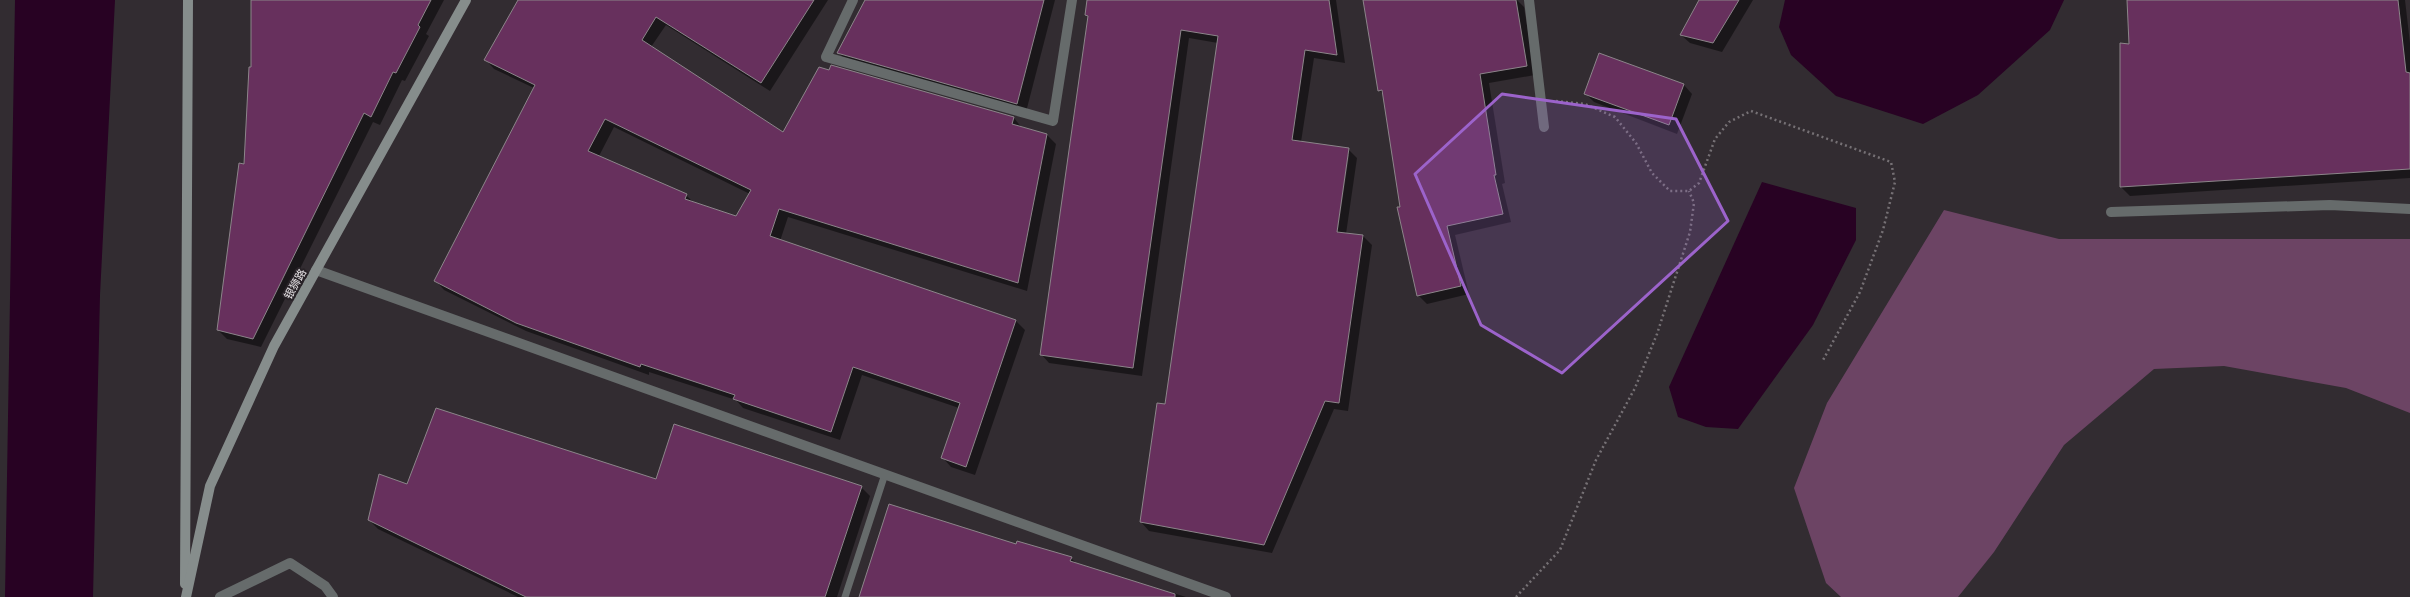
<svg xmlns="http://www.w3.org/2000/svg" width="2410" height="597" font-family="Lato,'Noto Sans SC',sans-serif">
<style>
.green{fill:#6c4464}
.water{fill:#280223}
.shadow{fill:#0007;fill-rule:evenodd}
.building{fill:#67305d;stroke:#8c858a;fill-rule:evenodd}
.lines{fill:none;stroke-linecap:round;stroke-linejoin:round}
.path{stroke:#767175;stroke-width:2.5;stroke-dasharray:2 3;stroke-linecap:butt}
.lane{stroke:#666b6b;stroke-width:7}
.street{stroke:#666b6b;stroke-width:10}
.secondary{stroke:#868d8c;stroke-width:10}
.marked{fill:#9c63cb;fill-opacity:0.2;stroke:#9c63cb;stroke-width:3;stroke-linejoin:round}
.labels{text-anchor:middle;stroke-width:4;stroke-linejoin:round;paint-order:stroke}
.street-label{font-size:11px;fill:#e8e4e7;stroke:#282227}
</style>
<rect width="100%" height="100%" fill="#322c31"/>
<path class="green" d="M1944 210 2059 239H2410V413L2346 388 2224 366 2154 369 2064 445 1994 552 1958 597H1841L1826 583 1794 488 1827 403Z"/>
<g class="water">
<path d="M15 0H115L100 295 93 597H5Z"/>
<path d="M1785 0H2064L2050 30 1978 95 1923 124 1836 96 1791 55 1779 27Z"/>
<path d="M1762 182 1856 208V240L1813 325 1738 429 1706 427 1678 417 1669 387Z"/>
</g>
<g class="shadow">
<path d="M252 0H444L426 34 429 36 405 81 402 80 380 125 373 122 261 347 227 339 218 330 245 165 252 67Z"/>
<path d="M520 0H828L770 91 666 25 651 47 784 133 1014 118 1022 128 1047 135 1056 144 1027 291 788 217 780 241 1016 321 1025 330 975 475 951 467 943 458 959 408 862 375 840 440 743 408 736 400 649 372V375L526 331 444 290 436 281 534 88 494 69 486 60ZM614 127 750 194 737 217 695 204 686 195 599 156Z"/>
<path d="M866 0H1055L1026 112 847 62 839 53Z"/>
<path d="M1088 0H1336L1345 63 1314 58 1301 142 1348 149 1357 158 1346 234 1363 236 1372 245 1348 411 1334 409 1272 553 1149 531 1141 522 1165 405 1218 43 1189 38 1142 376 1049 363 1041 354 1088 17 1086 15ZM1347 155H1349L1337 237 1335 236Z"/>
<path d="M1363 0H1517L1524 7 1535 75 1489 83 1505 183 1502 184 1511 222 1455 235 1469 294 1427 304 1418 295 1384 95 1379 90Z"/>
<path d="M1700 0H1753L1722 52 1690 43 1681 35Z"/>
<path d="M2128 0H2405L2410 43V178L2130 196 2121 187V45H2130Z"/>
<path d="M1600 54 1684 85 1692 94 1677 134 1594 102 1585 93Z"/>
<path d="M656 480 861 487 870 496 837 597H518L378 529 369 520 408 486Z"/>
<path d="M1017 545 1071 558 1077 564 1186 597H860Z"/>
</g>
<g class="building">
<path d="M251 0H431L418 25 420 27 396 73 393 72 371 117 364 113 253 339 217 330 239 163 244 164 249 67H251Z"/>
<path d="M518 0H814L761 83 656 17 642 40 783 132 819 67 829 70 831 65 1014 117 1012 124 1047 134 1018 283 779 209 770 236 1016 320 966 467 941 458 960 403 853 367 831 432 733 399 735 395 641 364 640 367 516 323 434 281 535 85 484 60ZM605 119 751 190 736 216 685 199 687 194 588 151Z"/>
<path d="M865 0H1044L1017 104 837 53Z"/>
<path d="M1087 0H1329L1337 55 1305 50 1292 140 1349 148 1337 232 1363 235 1339 403 1325 401 1264 545 1140 522 1157 403 1165 404 1218 36 1181 30 1133 368 1040 355 1088 16 1085 15Z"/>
<path d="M1363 0H1516L1527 66 1480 74 1496 175H1494L1503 214 1447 226 1461 286 1417 296 1397 207H1400L1382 90 1378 91Z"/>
<path d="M1699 0H1739L1713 43 1680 35Z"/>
<path d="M2127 0H2398L2406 72 2410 73V169L2120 187V43L2129 44Z"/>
<path d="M1599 53 1684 84 1669 125 1584 94Z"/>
<path d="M436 408 656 479 674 424 862 486 825 597H526L368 520 379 474 407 484Z"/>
<path d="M889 504 1016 544 1017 541 1072 557 1070 561 1175 594V597H859Z"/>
</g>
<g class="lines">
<g class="path">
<path d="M1556 101 1585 104 1615 117 1636 143 1652 173 1670 191H1689L1699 183 1715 139 1729 122 1751 111 1891 162 1895 182 1883 230 1860 292 1822 362"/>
<path d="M1516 597 1560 550 1596 460 1635 388 1657 334 1690 232 1694 203 1689 191"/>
</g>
<path class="lane" d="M845 597 885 474"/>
<g class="street">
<path d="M853 0 826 57 1053 121 1072 0"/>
<path d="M1529 0 1544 127"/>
<path d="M2111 212 2330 205 2410 209"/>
<path d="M316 270 1226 597"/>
<path d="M220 597 290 563 325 586 333 597"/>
</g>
<g class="secondary">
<path d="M185 584 188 0"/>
<path d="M186 597 210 486 274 346 466 0"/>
</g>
</g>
<path class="marked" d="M1502 94 1676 119 1728 221 1562 373 1481 325 1415 174Z"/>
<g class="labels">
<g class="street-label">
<text transform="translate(295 284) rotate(-61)" y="4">银狮路</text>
</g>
</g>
</svg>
